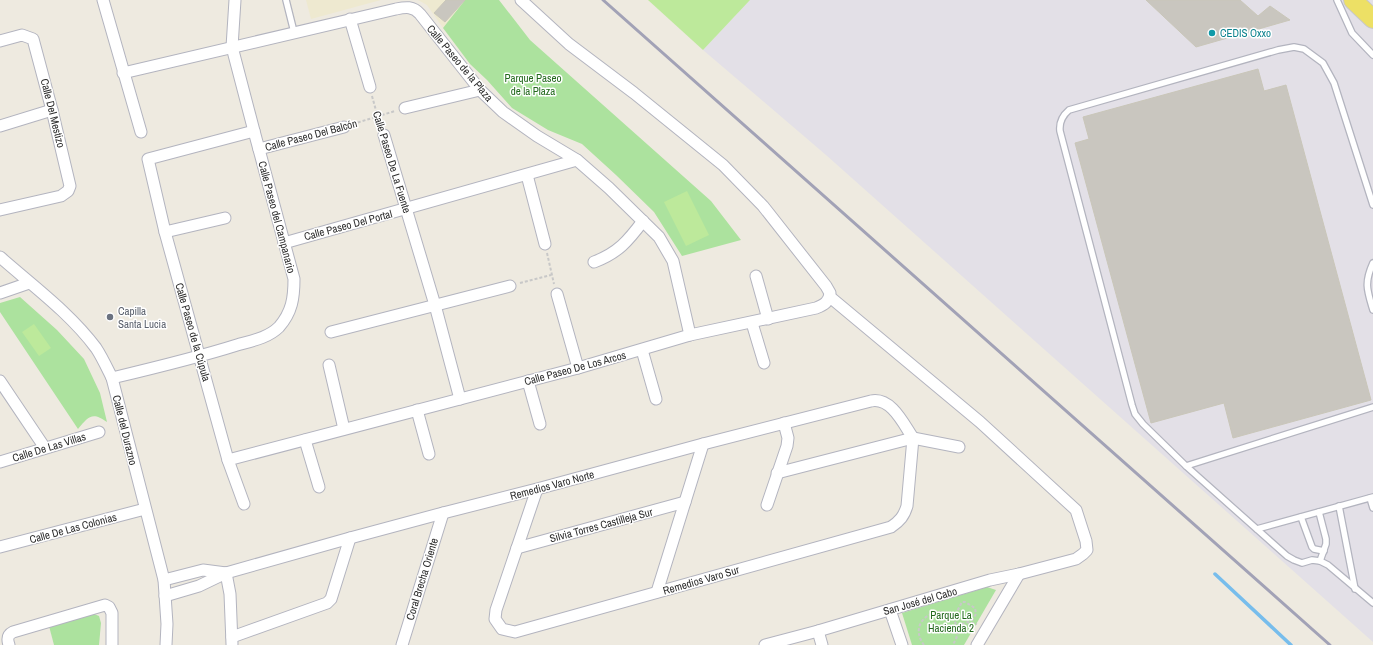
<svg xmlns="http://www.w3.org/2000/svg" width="1373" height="645" font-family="'Archivo Narrow',sans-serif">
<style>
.industrial{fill:#e3e0e7}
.education{fill:#eee9d0}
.green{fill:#ace29e}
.pitch{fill:#bde99b}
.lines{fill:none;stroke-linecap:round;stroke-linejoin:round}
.stream{stroke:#77bdec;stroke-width:3.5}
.building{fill:#c9c6bf;stroke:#c9c6b9}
.service-casing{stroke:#b3b4bf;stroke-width:8}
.minor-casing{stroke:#b3b4bf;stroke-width:13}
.primary-casing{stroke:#c8c8c8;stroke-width:20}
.path{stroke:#c8c8c8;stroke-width:2;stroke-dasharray:3 2;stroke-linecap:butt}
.service{stroke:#fff;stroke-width:5.5}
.minor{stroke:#fff;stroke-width:11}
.primary{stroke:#ede065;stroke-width:18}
.rail{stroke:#a2a2b6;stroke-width:3}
.culture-dot{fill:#0f9aa8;stroke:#fff;stroke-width:1.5}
.worship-dot{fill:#6b7280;stroke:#fff;stroke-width:1.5}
.labels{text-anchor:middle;stroke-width:3;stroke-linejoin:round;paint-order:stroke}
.culture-label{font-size:11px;fill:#0d838f;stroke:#fff;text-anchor:start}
.street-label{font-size:11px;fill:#2d2d2d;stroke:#fff}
.park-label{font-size:11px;fill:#23691d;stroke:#fff}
.worship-label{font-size:11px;fill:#5b616d;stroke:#fff;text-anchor:start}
</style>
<rect width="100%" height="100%" fill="#eeeae0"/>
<path class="industrial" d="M750 0H1373V642L826 155 703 50Z"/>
<g class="education">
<path d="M306 0H381L311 19Z"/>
<path d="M418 0H465L443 28 427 5Z"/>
</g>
<g class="green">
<path d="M465 0H499L530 40 711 201 741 240 682 256 654 212 616 175 582 144 548 130 512 108 487 80 470 64 443 28Z"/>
<path d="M20 297 57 330 84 359 100 393 107 422C92 411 88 417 78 429L0 312V303Z"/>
<path d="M987 587 996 590 964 645H912L902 613Z"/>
<path d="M94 614 99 616 101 623 99 645H54L49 626Z"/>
</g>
<g class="pitch">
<path d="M648 0H750L703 50Z"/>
<path d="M687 191 709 235 686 246 664 202Z"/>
<path d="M34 324 51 348 39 356 22 332Z"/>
</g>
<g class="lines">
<path class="stream" d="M1215 574 1291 645"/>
</g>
<g class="building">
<path d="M446 0H465L445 22 434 13Z"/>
<path d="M1146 0H1240L1258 16 1270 6 1290 20 1196 47Z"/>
<path d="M1258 69 1264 91 1286 85 1371 400 1233 438 1224 403 1151 423 1075 143 1089 139 1083 117Z"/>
</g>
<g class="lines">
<defs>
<g id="service">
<path d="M286 0 294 32"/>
<path d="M1337 0 1352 33 1373 55"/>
<path d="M1373 205 1334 83 1323 63 1304 49 1294 47 1278 50 1069 110C1062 116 1059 122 1060 131L1132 405 1135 414 1143 424 1186 466 1287 556 1294 560 1302 563 1312 560 1320 561 1328 565 1373 603"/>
<path d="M1373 263C1364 283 1367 290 1373 310"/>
<path d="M1186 466 1373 407"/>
<path d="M1370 498 1373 508"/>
<path d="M1339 506 1355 589"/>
<path d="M1319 512 1326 539V544L1320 561"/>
<path d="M1301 517 1312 547 1314 549 1324 551"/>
<path d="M1257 529 1373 497"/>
</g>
<g id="minor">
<path d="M103 0 141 132"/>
<path d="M350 19 370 87"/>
<path d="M0 41 22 35 33 39 52 110 70 186 68 191 61 196 0 210"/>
<path d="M123 73 396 9C406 7 413 6 420 14L480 90 503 112 537 136 577 160 609 188 659 237 673 261 690 335"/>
<path d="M405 108 480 90"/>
<path d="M0 126 52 110"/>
<path d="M384 135 435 305 460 399"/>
<path d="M259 149 344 127"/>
<path d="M527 175 545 244"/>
<path d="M165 232 225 218"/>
<path d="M284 243 577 160"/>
<path d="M0 257C33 286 70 313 96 348 102 357 107 368 112 378L164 580 167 624 166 645"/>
<path d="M594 262C618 253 628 241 643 221"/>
<path d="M756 276 768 319"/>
<path d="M0 293 29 283"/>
<path d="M557 294 578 368"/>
<path d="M752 323 764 363"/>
<path d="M331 332 510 286"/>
<path d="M642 350 656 399"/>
<path d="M329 365 344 429"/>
<path d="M112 378C154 368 196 358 237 345 251 341 268 338 279 327 292 312 294 298 294 279L254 131 232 47 235 0"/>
<path d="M0 381 45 448"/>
<path d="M528 381 540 424"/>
<path d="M417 410 429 454"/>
<path d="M305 440 319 487"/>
<path d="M228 460 578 368 690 335 816 308C824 305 829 302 830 293L826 286 763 206 723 165 634 93 569 44 521 0"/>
<path d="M0 462 99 432"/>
<path d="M777 473 913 438 959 447"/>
<path d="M244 504 228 460 165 232 148 159 254 131"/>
<path d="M767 505 787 446 788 438 784 423"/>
<path d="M0 547 145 509"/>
<path d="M517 548 685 502"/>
<path d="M226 573 230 594 232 644"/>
<path d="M164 580 203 570 226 573"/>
<path d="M657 592 703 444"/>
<path d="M165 596 199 586 226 573 350 538 443 513 537 489 703 444 871 401C891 397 903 423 913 438L907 506C904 516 900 521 891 527L515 632 502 629 495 619 496 610 537 489"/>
<path d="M890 610 902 645"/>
<path d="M818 631 822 645"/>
<path d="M232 637 327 603 331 599 350 538"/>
<path d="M9 645C7 639 7 635 13 632L105 605 109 607 112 613V645"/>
<path d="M402 645 443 513"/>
<path d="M765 645 818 631 990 580 1019 574 1076 559 1083 554 1087 550 1086 541 1076 510 980 422 830 297"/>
<path d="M977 645 1019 574"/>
</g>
<path id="primary" d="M1353 0 1373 19"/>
</defs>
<use href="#service" class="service-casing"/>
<use href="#minor" class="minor-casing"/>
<use href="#primary" class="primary-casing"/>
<g class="path">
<path d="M372 96 380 125"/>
<path d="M353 124 395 111"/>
<path d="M547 253 554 284"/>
<path d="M520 283 551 275"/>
<path d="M953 619 962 602H965L975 608 976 614 971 622"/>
<path d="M957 626 968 622 977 624"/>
<path d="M924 645C903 617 951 597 957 628 958 634 957 640 952 645"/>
</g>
<use href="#service" class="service"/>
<use href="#minor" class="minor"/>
<use href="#primary" class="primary"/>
<path class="rail" d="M603 0 1330 645"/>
</g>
<circle class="culture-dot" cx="1212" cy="33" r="4"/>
<circle class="worship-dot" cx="110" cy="317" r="4"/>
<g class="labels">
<g class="culture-label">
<text x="1220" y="37">CEDIS Oxxo</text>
</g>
<g class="street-label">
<text transform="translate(460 63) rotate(50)" y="4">Calle Paseo de la Plaza</text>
<text transform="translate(53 113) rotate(76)" y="4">Calle Del Mestizo</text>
<text transform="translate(311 135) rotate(-15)" y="4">Calle Paseo Del Balcón</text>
<text transform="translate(392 162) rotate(73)" y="4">Calle Paseo De La Fuente</text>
<text transform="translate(277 217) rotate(75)" y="4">Calle Paseo del Campanario</text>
<text transform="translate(348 225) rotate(-15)" y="4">Calle Paseo Del Portal</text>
<text transform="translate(193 332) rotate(74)" y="4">Calle Paseo de la Cúpula</text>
<text transform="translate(575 368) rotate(-15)" y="4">Calle Paseo De Los Arcos</text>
<text transform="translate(125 430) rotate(76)" y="4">Calle del Durazno</text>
<text transform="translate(49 447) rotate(-17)" y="4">Calle De Las Villas</text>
<text transform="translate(552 485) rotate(-15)" y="4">Remedios Varo Norte</text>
<text transform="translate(601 525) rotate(-15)" y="4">Silvia Torres Castilleja Sur</text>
<text transform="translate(73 528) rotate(-15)" y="4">Calle De Las Colonias</text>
<text transform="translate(422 579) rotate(-73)" y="4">Coral Brecha Oriente</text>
<text transform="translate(701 580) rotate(-16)" y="4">Remedios Varo Sur</text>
<text transform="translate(920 601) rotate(-16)" y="4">San José del Cabo</text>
</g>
<g class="park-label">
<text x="533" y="82">Parque Paseo<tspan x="533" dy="13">de la Plaza</tspan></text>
<text x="951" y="619">Parque La<tspan x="951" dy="13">Hacienda 2</tspan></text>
</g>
<g class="worship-label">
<text x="118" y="315">Capilla<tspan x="118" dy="13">Santa Lucia</tspan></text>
</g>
</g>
</svg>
